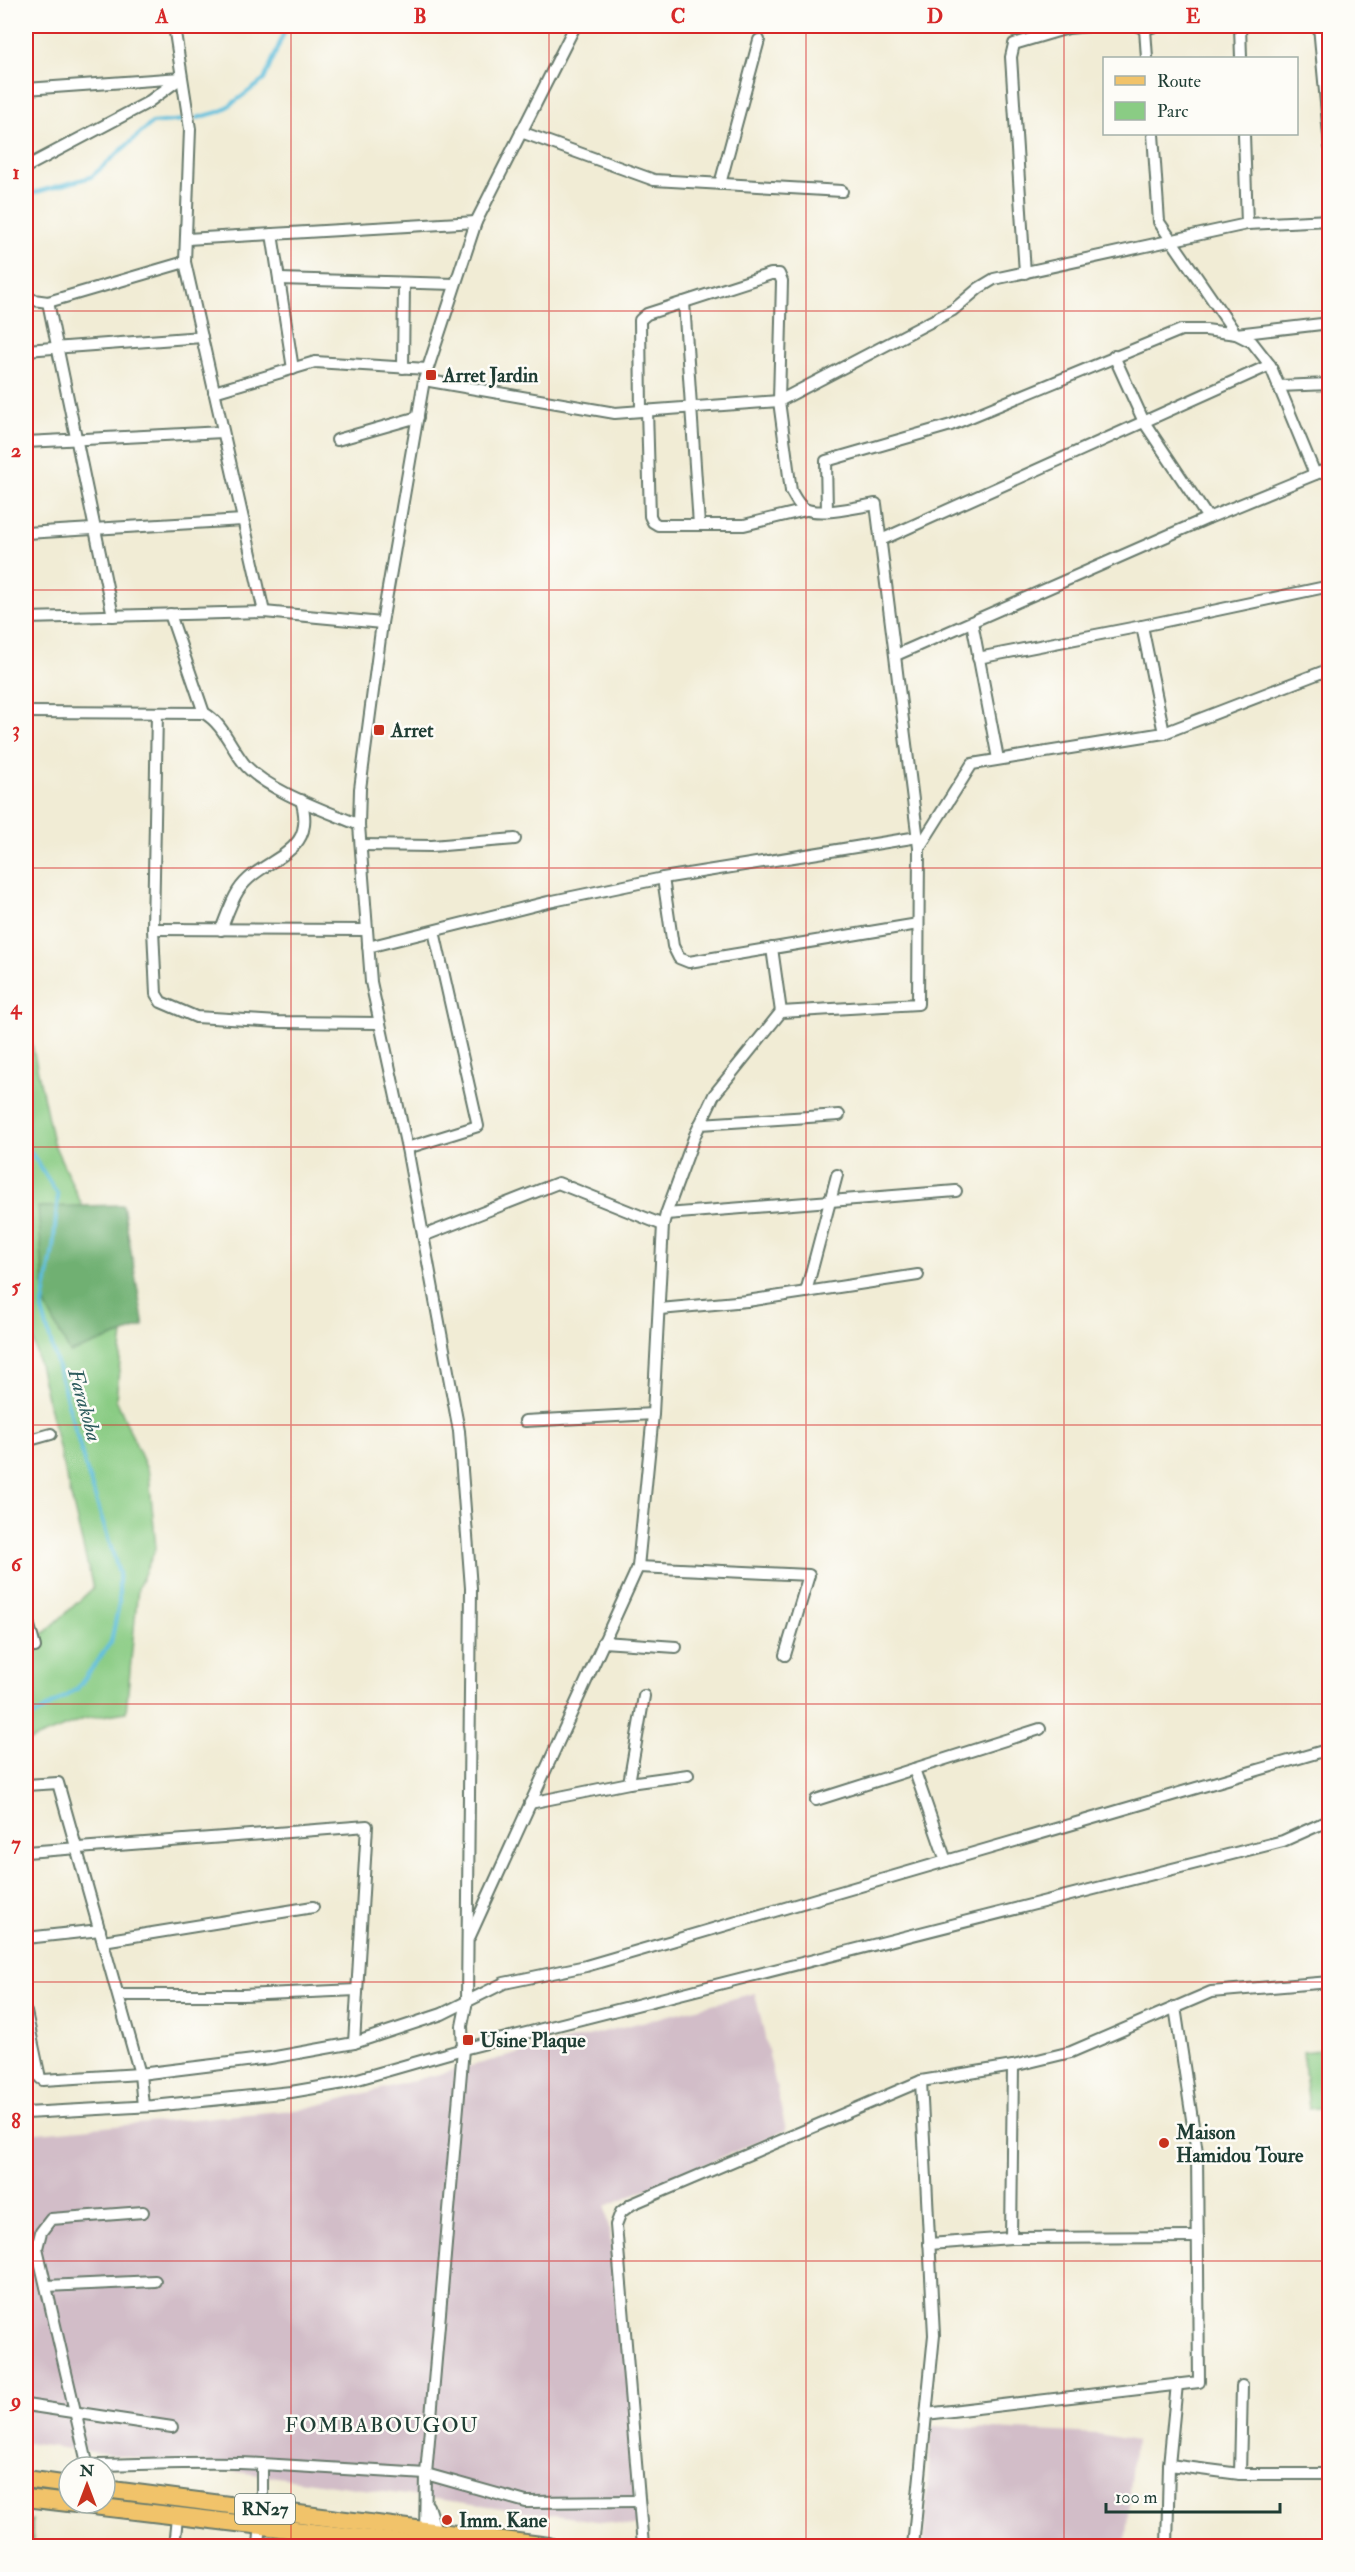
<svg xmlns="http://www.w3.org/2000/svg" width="1355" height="2572" font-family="'IM FELL Double Pica',serif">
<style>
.industrial{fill:#d2bdc8}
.green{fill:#8acc84;stroke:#54845c;stroke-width:1.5}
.forest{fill:#6fb072;stroke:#477653;stroke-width:1.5}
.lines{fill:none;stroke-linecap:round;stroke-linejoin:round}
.stream{stroke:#5dbedb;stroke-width:4}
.street-casing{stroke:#687a6c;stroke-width:14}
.primary-casing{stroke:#687a6c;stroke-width:20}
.street{stroke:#fff;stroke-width:10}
.primary{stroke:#f1c36a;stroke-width:16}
.grid{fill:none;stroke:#d62828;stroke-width:1.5;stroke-opacity:0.55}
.poi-dot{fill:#c8321e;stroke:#fdfcf7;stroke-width:2}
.labels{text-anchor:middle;stroke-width:5;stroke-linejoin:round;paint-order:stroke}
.shield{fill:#fdfcf7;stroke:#62766e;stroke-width:1.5}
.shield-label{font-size:18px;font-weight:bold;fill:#1f3d34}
.poi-label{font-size:20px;font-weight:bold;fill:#1f3d34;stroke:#fdfcf7;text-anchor:start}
.water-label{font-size:21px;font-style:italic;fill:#2e5d5e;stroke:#fdfcf7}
.neighbourhood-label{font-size:21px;letter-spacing:1.5px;fill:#1f3d34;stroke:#fdfcf7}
.neatline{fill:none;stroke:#d62828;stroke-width:2}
.grid-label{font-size:20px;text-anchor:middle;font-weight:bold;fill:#d62828}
</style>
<rect width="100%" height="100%" fill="#fdfcf7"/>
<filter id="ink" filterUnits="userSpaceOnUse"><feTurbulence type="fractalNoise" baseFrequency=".0167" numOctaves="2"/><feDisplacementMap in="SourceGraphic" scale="12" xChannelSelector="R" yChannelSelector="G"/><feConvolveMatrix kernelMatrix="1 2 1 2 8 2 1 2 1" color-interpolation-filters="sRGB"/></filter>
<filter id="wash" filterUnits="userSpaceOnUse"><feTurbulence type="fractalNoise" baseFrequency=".008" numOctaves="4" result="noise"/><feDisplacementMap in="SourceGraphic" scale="24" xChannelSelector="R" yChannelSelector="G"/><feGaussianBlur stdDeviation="1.35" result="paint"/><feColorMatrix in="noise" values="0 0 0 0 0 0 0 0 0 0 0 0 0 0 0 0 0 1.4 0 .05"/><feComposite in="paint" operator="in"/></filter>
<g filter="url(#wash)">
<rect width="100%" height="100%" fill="#f1ecd5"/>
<g class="industrial">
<path d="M755 1993 786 2130 606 2206 648 2528 26 2443V2134L303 2109Z"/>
<path d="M932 2426 1099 2434 1135 2441 1125 2546H923Z"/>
</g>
<g class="green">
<path d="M26 1016 53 1142 86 1214 123 1333 116 1399 149 1474 156 1548 138 1588 126 1712 84 1719 27 1742 26 1642 41 1636 93 1588 29 1323H26Z"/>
<path d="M1329 2049V2107L1309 2109 1303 2052Z"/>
<path d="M32 2520V2546H26V2521Z"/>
</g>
<path class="forest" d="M123 1205 144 1326 70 1353 45 1304 38 1207Z"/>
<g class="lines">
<g class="stream">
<path d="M197 118 222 111 264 80 287 26"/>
<path d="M26 195 91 177 152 123 184 120"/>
<path d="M26 1065 27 1146 58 1195 53 1249 42 1310 85 1465 119 1573V1604L111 1642 77 1689 26 1721"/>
</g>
</g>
</g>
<g filter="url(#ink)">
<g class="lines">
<defs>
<g id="street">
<path d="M174 26 190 129 185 262 264 612"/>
<path d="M1138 26 1145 29 1155 26"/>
<path d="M1240 26 1241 58"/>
<path d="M1319 26 1330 147"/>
<path d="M1145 29 1147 58"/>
<path d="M26 89 181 78"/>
<path d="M521 132 654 180 842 191"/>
<path d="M1153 134 1159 222 1236 334 1252 342 1270 365 1315 474"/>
<path d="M1244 134 1247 224"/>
<path d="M26 167 147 103 181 78"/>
<path d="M720 184 759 40"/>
<path d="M272 234 293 369"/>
<path d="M187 239 476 222"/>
<path d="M1025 273 1011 57 1014 44 1068 28 1089 26"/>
<path d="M279 279 455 284"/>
<path d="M26 299 48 302 185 262"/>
<path d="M48 302 113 616"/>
<path d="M684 302 699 525"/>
<path d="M26 350 202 337"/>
<path d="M1114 356 1144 422 1208 518"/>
<path d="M403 368 404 283"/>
<path d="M424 380 615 413 779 401 953 310 979 288 994 279 1247 224 1330 220"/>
<path d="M1278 386 1330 384"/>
<path d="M214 392 315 362 427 369"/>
<path d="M647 410 650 516 653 522 658 525H744L806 510"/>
<path d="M337 440 418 417"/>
<path d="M26 442 223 432"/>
<path d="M827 511 826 461 951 425 1181 330H1206L1236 334 1330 323"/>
<path d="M26 533 243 520"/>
<path d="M881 540 1270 365"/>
<path d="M170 614 204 713"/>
<path d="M26 618 264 612 382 623"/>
<path d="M972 622 998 759"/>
<path d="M1142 626 1164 733"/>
<path d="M896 655 1208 518 1330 468"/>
<path d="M978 658 1142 626 1330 586"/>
<path d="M26 712 204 713C224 724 232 751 247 767 271 792 327 811 359 825"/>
<path d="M157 713 153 929 156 994 161 1002 196 1017 278 1022 379 1023"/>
<path d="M361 845 432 846 515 839"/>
<path d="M919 848 972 764 1164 733 1330 669"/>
<path d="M663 878 673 946 679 958 689 962 918 924"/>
<path d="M153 929 366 930"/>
<path d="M221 930C226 917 231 902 238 891 261 855 319 858 301 800"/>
<path d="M368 947 548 902 663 878 918 837"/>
<path d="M772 948 781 1012"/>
<path d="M700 1124 839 1115"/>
<path d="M407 1148 478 1126 434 931"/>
<path d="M666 1214 956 1191"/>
<path d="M423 1236 558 1183 663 1225"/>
<path d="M806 1292 837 1175"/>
<path d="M660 1309 747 1301 918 1275"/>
<path d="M525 1421 653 1414"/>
<path d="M26 1441 51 1434"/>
<path d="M638 1567 809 1575 785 1655"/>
<path d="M26 1615 35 1647"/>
<path d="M603 1642 676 1647"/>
<path d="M914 1769 946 1861"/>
<path d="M629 1783 644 1696"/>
<path d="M26 1785 58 1783 140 2074 143 2106"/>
<path d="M816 1800 1040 1729"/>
<path d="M530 1803 629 1783 688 1775"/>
<path d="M26 1852 367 1826 354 2043"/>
<path d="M470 1936 638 1567 653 1414 663 1225 666 1214 695 1135 714 1095 781 1012 918 1004 919 848 876 504C858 507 821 516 805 509 798 505 795 498 791 491L779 401 782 281 779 274H771L647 314 640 320 641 411"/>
<path d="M26 1938 100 1930"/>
<path d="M103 1941 313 1907"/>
<path d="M119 1995H243L357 1990"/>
<path d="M26 2012 40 2078 43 2080 140 2074 270 2058 354 2043 442 2014 504 1983 586 1966 1330 1749"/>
<path d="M26 2113 153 2106 291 2092 344 2083 463 2049 1283 1841 1330 1820"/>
<path d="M1011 2238 1013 2066"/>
<path d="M929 2244 1011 2238 1198 2237"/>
<path d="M46 2286 155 2281"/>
<path d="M26 2405 172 2427"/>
<path d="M926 2414 1199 2382 1197 2152 1175 2007"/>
<path d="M87 2465C145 2465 204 2460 262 2464"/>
<path d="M1169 2465 1240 2474H1329L1330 2480"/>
<path d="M88 2467 37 2248 41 2232 51 2219 143 2212"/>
<path d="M1240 2474 1242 2386"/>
<path d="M428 2506 441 2546"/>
<path d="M425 2535 426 2474 463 2049 462 2026 467 2001 471 1588 459 1431 407 1148 371 982 359 825 360 789 382 623 424 380 476 222 575 26"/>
<path d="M174 2546 177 2518"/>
<path d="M259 2546 262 2509V2464L426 2474 526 2502 639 2501"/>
<path d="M643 2546 616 2225 621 2212 632 2204 921 2081 1013 2066 1071 2052 1211 1992 1330 1982"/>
<path d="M913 2546 934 2335 921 2081"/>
<path d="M1167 2546 1169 2465 1177 2384"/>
</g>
<g id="primary">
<path d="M26 2479 69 2485"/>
<path d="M105 2489 549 2546"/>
<path d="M26 2498 431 2546"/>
</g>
</defs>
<use href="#street" class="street-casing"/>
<use href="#primary" class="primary-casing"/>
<use href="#street" class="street"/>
<use href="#primary" class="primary"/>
</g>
</g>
<path class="grid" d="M291 26V2546M549 26V2546M806 26V2546M1064 26V2546M26 311H1330M26 590H1330M26 868H1330M26 1147H1330M26 1425H1330M26 1704H1330M26 1982H1330M26 2261H1330"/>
<g class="poi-dot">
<rect x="425" y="369" width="12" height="12" rx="3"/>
<rect x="373" y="724" width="12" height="12" rx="3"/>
<rect x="462" y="2034" width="12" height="12" rx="3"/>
<circle cx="1164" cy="2143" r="6"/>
<circle cx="447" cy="2520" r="6"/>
</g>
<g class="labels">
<rect class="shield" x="235" y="2494" width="60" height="30" rx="4.5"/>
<g class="shield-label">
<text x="265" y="2515">RN27</text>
</g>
<g class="poi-label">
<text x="443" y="382">Arret Jardin</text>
<text x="391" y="737">Arret</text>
<text x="480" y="2047">Usine Plaque</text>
<text x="1176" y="2139">Maison<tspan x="1176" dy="23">Hamidou Toure</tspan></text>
<text x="459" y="2527">Imm. Kane</text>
</g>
<g class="water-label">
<text transform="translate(85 1405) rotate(74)" y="7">Farakoba</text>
</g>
<g class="neighbourhood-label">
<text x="382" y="2432">FOMBABOUGOU</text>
</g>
</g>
<rect width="1355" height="2572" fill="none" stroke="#fdfcf7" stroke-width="66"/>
<rect x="1103" y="57" width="195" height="78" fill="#fdfcf7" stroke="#a4b0a9" stroke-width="1.5"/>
<rect x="1115" y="76" width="30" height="9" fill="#f1c36a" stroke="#a4b0a9" stroke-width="1.5"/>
<text x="1157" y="87" font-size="18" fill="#1f3d34">Route</text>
<rect x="1115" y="102" width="30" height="18" fill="#8acc84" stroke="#a4b0a9" stroke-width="1.5"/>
<text x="1157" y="117" font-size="18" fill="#1f3d34">Parc</text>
<g transform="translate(87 2485)"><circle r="28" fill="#fdfcf7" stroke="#a4b0a9" stroke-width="1.5"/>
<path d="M0-4.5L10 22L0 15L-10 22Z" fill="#c8321e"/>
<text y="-9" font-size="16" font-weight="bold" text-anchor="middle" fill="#1f3d34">N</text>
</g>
<path d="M1106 2503v9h174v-9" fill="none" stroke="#1f3d34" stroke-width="3"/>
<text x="1115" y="2503" font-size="18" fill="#1f3d34" stroke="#fdfcf7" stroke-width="4.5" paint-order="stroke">100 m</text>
<rect x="33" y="33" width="1289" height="2506" class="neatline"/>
<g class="grid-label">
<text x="162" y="23">A</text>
<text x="420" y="23">B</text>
<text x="678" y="23">C</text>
<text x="935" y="23">D</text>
<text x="1193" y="23">E</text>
<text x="16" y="179">1</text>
<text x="16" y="457">2</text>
<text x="16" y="736">3</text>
<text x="16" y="1014">4</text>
<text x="16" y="1293">5</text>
<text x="16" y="1571">6</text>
<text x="16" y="1850">7</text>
<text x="16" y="2128">8</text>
<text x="16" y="2407">9</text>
</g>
</svg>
